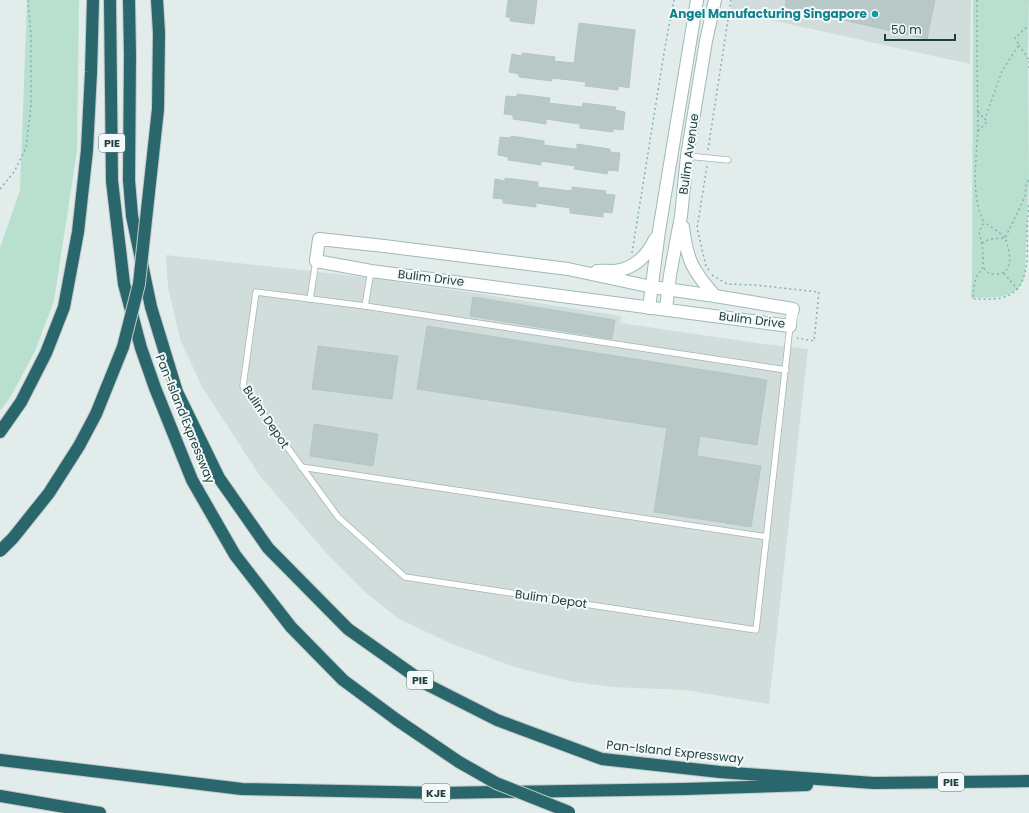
<svg xmlns="http://www.w3.org/2000/svg" width="1029" height="813" font-family="Poppins,sans-serif">
<style>
.built{fill:#d0dddb}
.green{fill:#b9e0cf}
.building{fill:#b7c8c6;stroke:#b4c7c5}
.lines{fill:none;stroke-linecap:round;stroke-linejoin:round}
.lane-casing{stroke:#a4b5b4;stroke-width:7}
.street-casing{stroke:#a4b5b4;stroke-width:12}
.secondary-casing{stroke:#9fb9b8;stroke-width:14}
.highway-casing{stroke:#c1c9c9;stroke-width:14}
.path{stroke:#80b3b2;stroke-width:1.5;stroke-dasharray:2 3;stroke-linecap:butt}
.lane{stroke:#fff;stroke-width:5.5}
.street{stroke:#fff;stroke-width:11}
.secondary{stroke:#fff;stroke-width:12}
.highway{stroke:#2a676d;stroke-width:12}
.highway-bridge-casing{stroke:#c1c9c9;stroke-width:14;stroke-linecap:butt}
.highway-bridge{stroke:#2a676d;stroke-width:12}
.culture-dot{fill:#0f9aa8;stroke:#f2f9f8;stroke-width:1.5}
.labels{text-anchor:middle;stroke-width:4;stroke-linejoin:round;paint-order:stroke}
.shield{fill:#f2f9f8;stroke:#5f7676;stroke-width:1}
.shield-label{font-size:11px;font-weight:bold;fill:#203e3f}
.culture-label{font-size:12px;font-weight:bold;fill:#0d838f;stroke:#f2f9f8;text-anchor:end}
.street-label{font-size:12px;fill:#203e3f;stroke:#f2f9f8}
</style>
<rect width="100%" height="100%" fill="#e2edeb"/>
<g class="built">
<path d="M733 0H971L970 64 730 11Z"/>
<path d="M166 255 355 276 468 292 621 316 620 323 764 344 808 349 769 704 686 690 611 687 569 681 515 667 452 644 399 619 365 592 328 555 260 476 202 387 180 339 168 287Z"/>
</g>
<g class="green">
<path d="M27 0H79L77 151 54 301 35 351 11 396 0 411V248L20 190Z"/>
<path d="M973 0H1029L1028 48 1029 181 1025 274C1024 278 1023 282 1021 285 1010 301 987 297 971 298L972 281Z"/>
</g>
<g class="building">
<path d="M508 0H537L534 24 510 21V17H506Z"/>
<path d="M786 0H935L927 39 785 7Z"/>
<path d="M579 23 635 30 629 88 619 86 618 90 585 86 586 82 552 78V81L519 77V74L509 72 512 54 522 56V53L555 57 554 61 574 63Z"/>
<path d="M517 94 550 98 549 103 582 107 583 103 616 107 615 110 625 112 623 130 613 129V132L580 128V124L565 122 546 119V124L513 119V115L504 114 506 96 517 97Z"/>
<path d="M511 136 544 141V145L558 147 577 149V144L610 149V152L620 153 618 171 608 170 607 174 574 169 575 166 541 161V165L508 160V157L498 155 500 137 511 138Z"/>
<path d="M505 178 538 182V187L572 191V187L606 191 605 194 615 195 612 213 603 212V217L570 213V208L536 203V207L503 203V199L493 198 495 179 505 181Z"/>
<path d="M473 297 615 320 612 339 470 316Z"/>
<path d="M427 326 767 380 757 445 700 436 697 456 761 466 751 527 654 512 667 428 417 389Z"/>
<path d="M318 346 398 356 392 399 312 389Z"/>
<path d="M314 424 378 434 373 466 310 456Z"/>
</g>
<g class="lines">
<defs>
<g id="lane">
<path d="M687 156 728 160"/>
<path d="M310 299 316 261"/>
<path d="M365 306 371 271"/>
<path d="M786 370 365 306 256 292 243 386 338 517 405 577 756 630 790 326"/>
<path d="M301 467 767 537"/>
</g>
<path id="street" d="M790 326 793 309"/>
<g id="secondary">
<path d="M683 227C687 261 693 271 715 296"/>
<path d="M597 271C604 270 613 272 620 270 637 266 648 254 655 239"/>
<path d="M649 308 659 231 697 0"/>
<path d="M666 309 670 275 681 216 687 156 706 41 715 0"/>
<path d="M790 326 371 271 316 261 319 239 384 246 568 269 652 287 715 296 793 309"/>
</g>
<g id="highway">
<path d="M110 0 112 181 124 284 141 348 155 388 192 480 235 555 291 627 343 680 397 720"/>
<path d="M129 0 130 55 129 180 132 216 151 307 177 392 219 478 268 548 348 629 426 684 497 720 602 759 720 772 874 783 1029 781"/>
<path d="M157 0 159 33"/>
<path d="M0 432 21 402 46 353 64 307 78 232 87 150 91 72 93 0"/>
<path d="M0 760 242 789 441 793 684 789 807 785"/>
<path d="M0 796 100 813"/>
</g>
</defs>
<use href="#lane" class="lane-casing"/>
<use href="#street" class="street-casing"/>
<use href="#secondary" class="secondary-casing"/>
<use href="#highway" class="highway-casing"/>
<g class="path">
<path d="M977 0C977 40 977 80 978 120 978 152 969 194 984 222L979 232C982 242 984 255 983 266 983 270 980 271 978 274 974 280 973 292 973 299 982 299 992 300 1001 298 1029 292 1028 258 1027 234 1027 224 1028 215 1029 205"/>
<path d="M1019 45 1029 60"/>
<path d="M1029 61V68"/>
<path d="M978 112 985 119"/>
<path d="M978 131 987 122 985 119 1002 71 1019 45 1015 38 1029 25"/>
<path d="M708 150 731 0"/>
<path d="M707 166 697 228 706 266 709 270"/>
<path d="M0 189 14 172 26 148 31 105V36L28 0"/>
<path d="M982 243 990 239 1005 238 1025 197 1026 185 1029 179"/>
<path d="M632 253 665 47 674 0"/>
<path d="M984 268C986 272 989 274 994 274 1012 275 1011 259 1008 247 1007 244 1006 240 1005 238 1001 233 990 226 984 222"/>
<path d="M1004 273 1018 290"/>
<path d="M712 275 727 284 755 285 819 292 814 341 797 338"/>
</g>
<use href="#lane" class="lane"/>
<use href="#street" class="street"/>
<use href="#secondary" class="secondary"/>
<use href="#highway" class="highway"/>
<defs>
<g id="highway-bridge">
<path d="M0 551 13 538 49 493 79 446 96 414 123 347 139 284 158 109 159 33"/>
<path d="M397 720 459 762 496 783 569 812"/>
</g>
</defs>
<use href="#highway-bridge" class="highway-bridge-casing"/>
<use href="#highway-bridge" class="highway-bridge"/>
</g>
<circle class="culture-dot" cx="875" cy="14" r="4"/>
<g class="labels">
<g class="shield">
<rect x="99" y="134" width="26" height="18" rx="3"/>
<rect x="407" y="671" width="26" height="18" rx="3"/>
<rect x="938" y="773" width="26" height="18" rx="3"/>
<rect x="422" y="784" width="28" height="18" rx="3"/>
</g>
<g class="shield-label">
<text x="112" y="147">PIE</text>
<text x="420" y="684">PIE</text>
<text x="951" y="786">PIE</text>
<text x="436" y="797">KJE</text>
</g>
<g class="culture-label">
<text x="867" y="18">Angel Manufacturing Singapore</text>
</g>
<g class="street-label">
<text transform="translate(689 154) rotate(-82)" y="4">Bulim Avenue</text>
<text transform="translate(431 278) rotate(7)" y="4">Bulim Drive</text>
<text transform="translate(752 320) rotate(7)" y="4">Bulim Drive</text>
<text transform="translate(266 417) rotate(56)" y="4">Bulim Depot</text>
<text transform="translate(185 419) rotate(68)" y="4">Pan-Island Expressway</text>
<text transform="translate(551 599) rotate(8)" y="4">Bulim Depot</text>
<text transform="translate(675 752) rotate(6)" y="4">Pan-Island Expressway</text>
</g>
</g>
<path d="M885 34v6h70v-6" fill="none" stroke="#203e3f" stroke-width="2"/>
<text x="891" y="34" font-size="12" fill="#203e3f" stroke="#f2f9f8" stroke-width="3" paint-order="stroke">50 m</text>
</svg>
